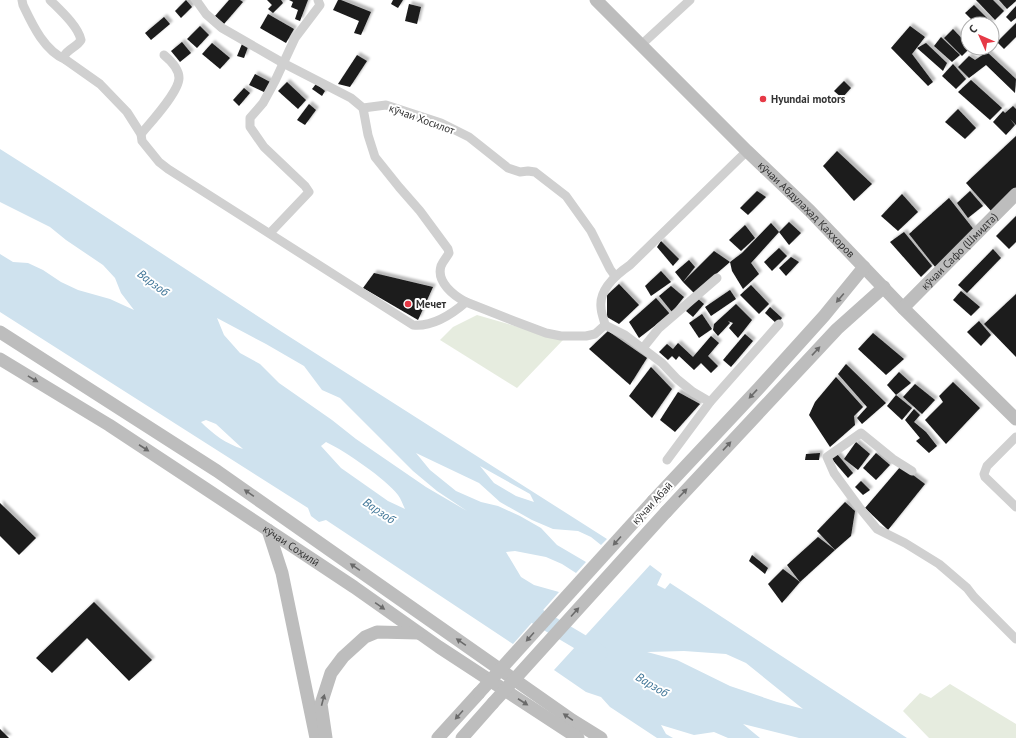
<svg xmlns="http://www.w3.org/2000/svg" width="1016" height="738" font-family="'PT Sans',sans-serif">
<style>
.green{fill:#e6ecdf}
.water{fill:#cfe2ee;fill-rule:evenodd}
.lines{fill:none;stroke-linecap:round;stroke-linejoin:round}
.river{stroke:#cfe2ee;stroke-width:17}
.building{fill:#1a1a1a;filter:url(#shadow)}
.street{stroke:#d0d0d0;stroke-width:9}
.secondary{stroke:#bdbdbd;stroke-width:13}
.secondary-bridge{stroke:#bdbdbd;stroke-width:13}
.oneway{fill:#6a6a6a}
.poi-dot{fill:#e63946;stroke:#fff;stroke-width:1.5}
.labels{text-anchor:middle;stroke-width:4;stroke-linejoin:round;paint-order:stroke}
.poi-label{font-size:11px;font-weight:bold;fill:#333;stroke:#fff;text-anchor:start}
.street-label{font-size:11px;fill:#333;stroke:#fff}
.water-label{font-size:12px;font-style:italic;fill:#3f7597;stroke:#fff}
</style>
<defs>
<filter id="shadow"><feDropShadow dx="3" dy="-3" stdDeviation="1" flood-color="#0004"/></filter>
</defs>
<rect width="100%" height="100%" fill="#fff"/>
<g class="green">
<path d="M477 315 563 340 517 388 440 340 453 327Z"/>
<path d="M950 684 1016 724V738H929L903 711 920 693 931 698Z"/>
</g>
<g class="water">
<path d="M0 149 60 187 282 332 607 539 601 545 591 537 578 531 553 529 532 520 500 502 479 483 416 453 430 470 456 491 481 502 498 506 520 516 541 528 557 545 586 562 576 573 562 564 546 557 515 551 506 552 521 577 534 585 559 592 513 644 326 520 319 522 311 516 308 508 0 312V254L13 262 28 263 43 270 61 282 78 290 110 299 134 310 121 293 115 278 103 265 66 240 50 227 0 202ZM217 318 266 344 304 366 322 390 340 398 413 471 437 491 467 511 426 487 356 439 332 420 279 383 260 364 240 353 224 335ZM206 420 216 424 243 449C226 444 213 434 201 422ZM326 442C345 451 386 479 398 495 401 499 403 505 405 509L388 501 341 468 321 446ZM480 466 530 494 534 502 516 496 494 483Z"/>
<path d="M650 565 662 574 657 585 665 589 670 583 907 738H799L743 724 760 738H728L714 732 694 735 661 725 666 734 673 738H657L610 707 601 697 586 692 554 670ZM684 651 726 654 746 663 803 709 777 702 730 686 677 660 647 652Z"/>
</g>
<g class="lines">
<path class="river" d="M518 605 599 653"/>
</g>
<g class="building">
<path d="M186 0 192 7 181 18 175 11Z"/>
<path d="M229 0H240L243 2 224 24 215 16Z"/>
<path d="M267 0H281L283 3 273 13 268 9 272 5Z"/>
<path d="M289 0H308L300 21 295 19 298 10 291 7 293 2Z"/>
<path d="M338 0H341L371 12 361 35 354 33 359 21 333 10Z"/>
<path d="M393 0H403L398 8 391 4Z"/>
<path d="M976 0H993L1004 11 995 20Z"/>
<path d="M999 0H1016V1L1007 9Z"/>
<path d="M409 4 421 7 417 24 405 21Z"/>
<path d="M974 5 992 23 990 24H976L965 13Z"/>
<path d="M1016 6V18L1011 22 1006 17Z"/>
<path d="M268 14 294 29 286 43 260 28Z"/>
<path d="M164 17 170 24 151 40 145 33Z"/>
<path d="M1016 23V37L1004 49 997 42Z"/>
<path d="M200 26 209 35 197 48 187 39Z"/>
<path d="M910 26 925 37 912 54 933 82 928 86 891 48Z"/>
<path d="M953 29 968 45V48H970L962 56 944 38Z"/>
<path d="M941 37 960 55 952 62 934 46Z"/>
<path d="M182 42 191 53 180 62 171 51Z"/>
<path d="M212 43 230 58 220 69 202 54Z"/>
<path d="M926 43 947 63 943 71 917 48Z"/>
<path d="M242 44 248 47 244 58 237 56Z"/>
<path d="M987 52 1016 79 1015 93 986 65 969 78 958 67 969 56 975 60Z"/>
<path d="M357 55 367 61 350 87 338 84Z"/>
<path d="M953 64 966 79 956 89 942 76Z"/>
<path d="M255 74 272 83 266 93 249 85Z"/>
<path d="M971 80 1002 108 990 120 958 92Z"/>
<path d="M844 81 851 88 842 98 834 91Z"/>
<path d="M287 82 306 100 298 109 278 91Z"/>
<path d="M316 84 325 91 322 96 312 89Z"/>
<path d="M244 88 250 93 239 106 233 100Z"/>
<path d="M309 104 316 110 305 125 297 120Z"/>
<path d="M1013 106 1016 109V125L1010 119 1015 125 1006 135 993 122 1003 111 1005 113Z"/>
<path d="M958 109 976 128 965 139 945 122Z"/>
<path d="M1016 136V188L992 212 966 183Z"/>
<path d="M837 151 872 184 854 201 823 166Z"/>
<path d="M757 191 766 197 748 215 740 208Z"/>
<path d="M970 191 983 206 968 218 957 203Z"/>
<path d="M902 194 918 212 898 231 881 216Z"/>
<path d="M949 198 975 231 936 268 909 234Z"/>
<path d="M1016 216V242L1009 249 996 236Z"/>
<path d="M789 222 801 233 789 245 779 232 751 263 759 274 743 289 732 271 730 262 742 253 771 223 779 232Z"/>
<path d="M745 225 755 238 741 251 729 240Z"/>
<path d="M904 232 932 266 921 277 890 242Z"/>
<path d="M661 241 679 259 673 266 657 247Z"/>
<path d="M779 248 787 256 772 271 764 262Z"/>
<path d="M993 249 1001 258 967 293 958 285Z"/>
<path d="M714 251 730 262 694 293 683 282 675 272 689 260 695 267 683 282Z"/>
<path d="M791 257 799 262 786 276 779 268Z"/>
<path d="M661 271 671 282 651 296 645 286Z"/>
<path d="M374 273 433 287 418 320 363 288Z"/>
<path d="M619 284 639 305 619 324 607 317V295Z"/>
<path d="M751 285 769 304 759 314 740 295Z"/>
<path d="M671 286 684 297 672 312 659 296Z"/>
<path d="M730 290 736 299 711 316 705 307Z"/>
<path d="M961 291 980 307 971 316 953 300Z"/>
<path d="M1016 294V357L984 324Z"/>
<path d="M656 298 670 314 639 338 629 322Z"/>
<path d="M697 298 704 304 693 317 686 311Z"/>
<path d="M736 304 752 320 738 338 729 328 733 323 728 321 730 323 718 336 713 330 714 324Z"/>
<path d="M770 307 782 318 777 324 765 313Z"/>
<path d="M702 314 712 329 699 338 689 323Z"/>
<path d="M979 321 991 335 981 346 967 332Z"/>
<path d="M608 331 647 358 630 385 589 349Z"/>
<path d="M873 333 904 359 886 375 858 349Z"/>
<path d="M745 334 753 341 731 367 723 360Z"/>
<path d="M711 336 719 343 708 356 718 366 711 373 701 363 694 370 679 356 676 360 672 356 668 360 659 352 667 344 673 349 678 343 693 357Z"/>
<path d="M846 364 886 403 862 424 857 418 867 407 838 374Z"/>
<path d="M651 367 672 389 652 418 629 396Z"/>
<path d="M899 372 911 383 896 395 887 385Z"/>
<path d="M836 377 863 407 854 416 855 425 830 447 809 415 815 402Z"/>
<path d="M953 382 980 408 946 444 925 420 943 402 939 396Z"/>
<path d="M915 384 935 400 922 414 903 397Z"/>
<path d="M678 392 700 404 675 432 660 420Z"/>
<path d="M896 395 912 408 902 420 887 406Z"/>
<path d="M914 409 920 415 914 422 926 432 937 446 929 453 916 441 920 438 905 420Z"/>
<path d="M856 442 870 454 858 470 844 459Z"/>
<path d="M820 453 819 460H805L806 454Z"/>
<path d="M876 453 890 465 876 480 863 468Z"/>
<path d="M837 454 853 473 848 478 830 457Z"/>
<path d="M901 466 925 484 888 530 865 508Z"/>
<path d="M861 481 870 490 863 495 855 487Z"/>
<path d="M845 502 855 511 851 536 835 550 817 531Z"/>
<path d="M0 503 36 538 19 555 0 536Z"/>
<path d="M818 537 835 550 800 582 787 565Z"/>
<path d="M752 555 768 568 765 574 749 561Z"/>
<path d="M783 569 800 582 782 603 768 584Z"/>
<path d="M94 602 152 660 129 681 87 638 52 673 36 658Z"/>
<path d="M0 729 9 738H0Z"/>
</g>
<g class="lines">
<g class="street">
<path d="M22 0 23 5C33 26 44 50 66 60"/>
<path d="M50 0C60 10 78 26 81 40 77 47 69 48 64 56L66 60 100 84 127 112 141 134 142 141 159 162 168 169 413 325C433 327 451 315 466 302L514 321 546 333 561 336H586L595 334 605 325C604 319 601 313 601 307 599 289 617 274 630 265L747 151"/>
<path d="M196 0 206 14 222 28 283 63 351 98 363 108 386 105 441 123 469 137 508 168 520 172 528 171 535 172 566 196 591 231 610 269 615 276"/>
<path d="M641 45 690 0"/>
<path d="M363 108 368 135 375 157 399 187 420 211 448 249 449 253C447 257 443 261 441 266 436 282 454 296 466 302"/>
<path d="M141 134C150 123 179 92 179 78 179 69 170 60 164 55"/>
<path d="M270 233 309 192 305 186 264 147 250 127V118L263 103 275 81 295 38 320 5 318 0"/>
<path d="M605 325 625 335 662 363 677 379 693 392 710 402"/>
<path d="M643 348 659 328 717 278"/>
<path d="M1016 437 987 466 984 474 985 477 1016 507"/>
<path d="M667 460 710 402 779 324"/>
<path d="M912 471 893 459 861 433 827 457 834 473 859 507 877 529 905 543 939 564 967 588 974 597 1016 639"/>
</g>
<g class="secondary">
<path id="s1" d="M596 0 747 151 810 211 903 308 1016 419"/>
<path id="s2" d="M903 308 1016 194"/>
<path d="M0 332 217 471 572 720 601 738"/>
<path id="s3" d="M0 359 109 425 206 489 354 587 439 647 578 738"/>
<path d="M653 501 759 388 824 316 864 267"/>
<path d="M666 512 837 329 884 287"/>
<path d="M268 530 282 573 316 738"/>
<path d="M326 738 321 704 331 673 343 657 365 637 377 632 418 633"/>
<path d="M438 738 479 693"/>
<path d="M462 738 493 703"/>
</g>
<g class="secondary-bridge">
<path d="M479 693 653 501"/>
<path d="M493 703 666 512"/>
</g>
</g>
<defs><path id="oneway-solid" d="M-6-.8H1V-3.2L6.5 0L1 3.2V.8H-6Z"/></defs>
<g class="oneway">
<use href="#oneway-solid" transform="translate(840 298) rotate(130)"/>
<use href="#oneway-solid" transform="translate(816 351) rotate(-47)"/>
<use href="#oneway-solid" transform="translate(33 379) rotate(31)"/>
<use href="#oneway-solid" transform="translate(753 394) rotate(133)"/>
<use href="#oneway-solid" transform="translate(727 446) rotate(-47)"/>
<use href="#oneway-solid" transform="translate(144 448) rotate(33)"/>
<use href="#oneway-solid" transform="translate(249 493) rotate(-145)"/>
<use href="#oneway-solid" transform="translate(683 493) rotate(-46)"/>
<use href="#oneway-solid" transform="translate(617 541) rotate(132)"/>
<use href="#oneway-solid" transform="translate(355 567) rotate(-145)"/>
<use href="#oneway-solid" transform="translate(380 606) rotate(35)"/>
<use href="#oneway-solid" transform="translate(575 612) rotate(-48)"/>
<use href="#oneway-solid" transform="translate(530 637) rotate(132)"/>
<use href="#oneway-solid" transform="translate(461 642) rotate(-145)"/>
<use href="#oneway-solid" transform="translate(323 700) rotate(-75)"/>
<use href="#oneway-solid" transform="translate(523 702) rotate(33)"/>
<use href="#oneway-solid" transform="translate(459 715) rotate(132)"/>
<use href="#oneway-solid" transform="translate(568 717) rotate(-145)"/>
</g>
<g class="poi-dot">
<circle cx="763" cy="99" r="4"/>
<circle cx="408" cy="304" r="4"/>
</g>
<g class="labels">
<g class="poi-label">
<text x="771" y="103">Hyundai motors</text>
<text x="416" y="308">Мечет</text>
</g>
<g class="street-label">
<text transform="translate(422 119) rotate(20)" y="4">кӯчаи Хосилот</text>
<text dy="4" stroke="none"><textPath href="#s1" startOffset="297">кӯчаи Абдулаҳад Қаҳҳоров</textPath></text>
<text dy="4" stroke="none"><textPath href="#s2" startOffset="80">кӯчаи Сафо (Шмидта)</textPath></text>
<text transform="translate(652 503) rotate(-47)" y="4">кӯчаи Абаӣ</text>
<text dy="4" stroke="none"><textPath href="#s3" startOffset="346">кӯчаи Соҳилӣ</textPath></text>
</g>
<g class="water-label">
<text transform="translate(153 283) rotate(37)" y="4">Варзоб</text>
<text transform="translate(379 511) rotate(34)" y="4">Варзоб</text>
<text transform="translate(652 685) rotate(31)" y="4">Варзоб</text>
</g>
</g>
<g transform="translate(980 36) rotate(315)"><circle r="19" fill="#ffffff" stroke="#adadad"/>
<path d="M0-3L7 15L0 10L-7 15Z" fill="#e63946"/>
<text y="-6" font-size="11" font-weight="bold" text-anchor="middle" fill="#333333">С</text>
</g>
</svg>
